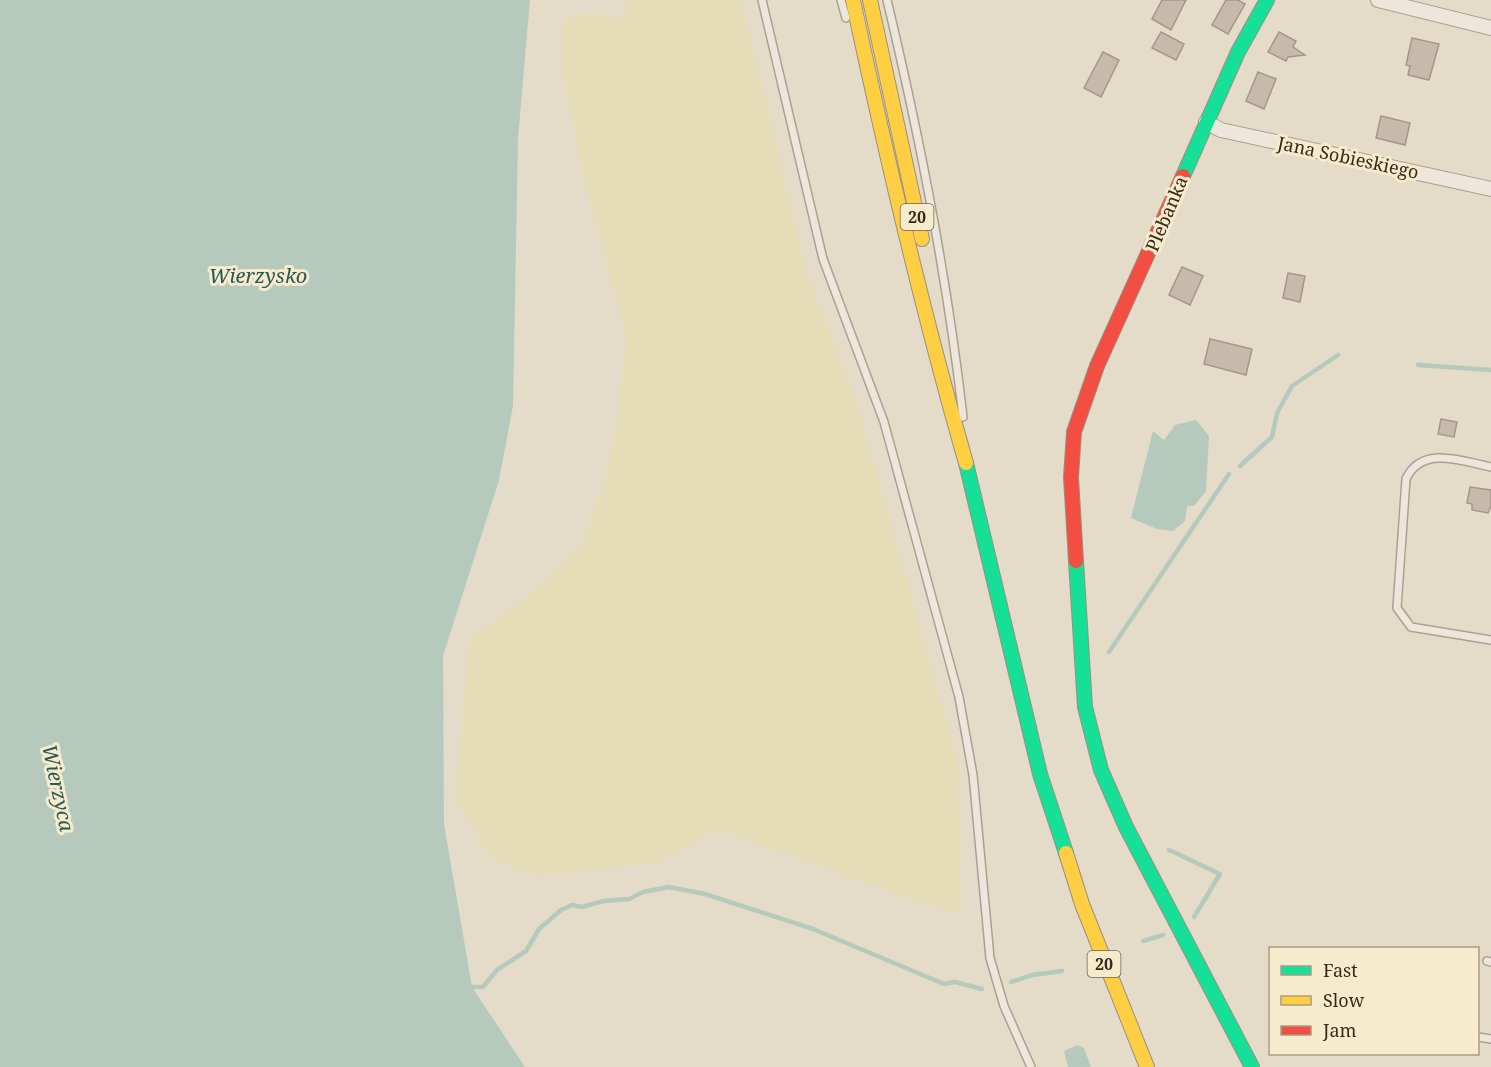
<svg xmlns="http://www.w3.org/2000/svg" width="1491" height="1067" font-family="'Noto Serif',serif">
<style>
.farmland{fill:#e5dcb8}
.water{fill:#b5c9bd}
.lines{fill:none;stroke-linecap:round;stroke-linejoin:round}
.stream{stroke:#b5c9bd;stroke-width:4.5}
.building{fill:#c8baaa;stroke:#a49789;stroke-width:1.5}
.lane-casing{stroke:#a9a193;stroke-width:10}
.street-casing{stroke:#a9a193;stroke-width:16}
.fast-casing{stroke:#989083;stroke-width:16}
.slow-casing{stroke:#989083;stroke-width:16}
.jam-casing{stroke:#989083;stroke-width:16}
.lane{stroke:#ece6db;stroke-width:7}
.street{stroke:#ece6db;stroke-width:14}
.fast{stroke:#16e098;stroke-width:14}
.slow{stroke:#ffcf43;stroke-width:14}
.jam{stroke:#f24e42;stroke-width:14}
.labels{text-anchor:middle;stroke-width:6;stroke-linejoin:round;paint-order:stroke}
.shield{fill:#f7ebcd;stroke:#716350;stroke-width:1.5}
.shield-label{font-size:16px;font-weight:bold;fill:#37291b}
.street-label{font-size:18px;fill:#37291b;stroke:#f7ebcd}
.water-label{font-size:20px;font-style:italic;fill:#295855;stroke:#f7ebcd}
</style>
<rect width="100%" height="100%" fill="#e4dcc9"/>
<path class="farmland" d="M620 0H742L808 275 858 405 958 761 962 914 915 901 725 832 710 833 659 863 539 876 514 870 488 855 455 796 469 640 538 588 582 544 606 475 615 435 626 339 584 179 561 65 564 18 586 13 630 18Z"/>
<g class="water">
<path d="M0 0H530L518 138 513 406 499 480 443 656 444 824 472 987 525 1067H0Z"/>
<path d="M1196 420 1209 436 1206 491 1194 506H1187L1185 521 1173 531 1157 529 1131 518 1153 431 1164 440 1175 425Z"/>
<path d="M1077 1045 1084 1048 1091 1067H1068L1064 1051Z"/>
</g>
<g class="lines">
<g class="stream">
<path d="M1418 365 1491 370"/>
<path d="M1240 466 1272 437 1277 413 1292 386 1338 355"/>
<path d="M1109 652 1229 474"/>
<path d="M1169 850 1220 874 1194 917"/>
<path d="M1143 941 1163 935"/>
<path d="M1011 982 1032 975 1062 971"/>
<path d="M472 987H483L497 970 526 951 539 929 561 910 572 905 582 907 604 901 629 899 643 892 669 887 705 894 813 929 944 984 955 982 982 989"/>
</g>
</g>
<g class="building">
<path d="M1162 0H1186L1171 30 1152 19Z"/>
<path d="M1226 0H1238L1245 4 1228 34 1212 25Z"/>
<path d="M1161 32 1184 44 1176 60 1152 48Z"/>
<path d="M1279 32 1296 41 1293 47 1305 55 1288 57 1286 61 1268 52Z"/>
<path d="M1412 38 1439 44 1429 80 1408 75 1410 66 1406 65Z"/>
<path d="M1103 52 1119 60 1101 97 1084 88Z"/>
<path d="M1258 72 1276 79 1264 109 1246 101Z"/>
<path d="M1381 116 1410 123 1405 145 1376 138Z"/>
<path d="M1182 267 1203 276 1190 305 1169 295Z"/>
<path d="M1288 273 1305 276 1300 302 1283 298Z"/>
<path d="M1210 339 1252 349 1246 375 1204 364Z"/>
<path d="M1441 419 1457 422 1454 437 1438 434Z"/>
<path d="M1470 487 1491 490V506L1488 513 1472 510V504L1467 503Z"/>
</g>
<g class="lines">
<defs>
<g id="lane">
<path d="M762 0 823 259 884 422 959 697 973 775 990 958 1004 1006 1031 1067"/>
<path d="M841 0 846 18"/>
<path d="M887 0C920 138 947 276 963 417"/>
<path d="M1491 467C1462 461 1422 445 1406 479L1397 608 1411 627 1491 640"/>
<path d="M1487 961 1491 962"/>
<path d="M1478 1037 1491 1039"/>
</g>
<g id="street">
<path d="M1378 0 1491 28"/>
<path d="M1206 122 1221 130 1491 189"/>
</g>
<g id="fast">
<path d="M1183 176 1238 52 1267 0"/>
<path d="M966 463 1040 774 1066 853"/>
<path d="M1076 561 1085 707 1101 770 1126 827 1252 1067"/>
</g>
<g id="slow">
<path d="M853 0C886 156 922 310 966 463"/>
<path d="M870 0 922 239"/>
<path d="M1066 853 1082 904 1147 1067"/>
</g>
<path id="jam" d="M1076 561 1071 477 1074 432 1097 366 1183 176"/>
</defs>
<use href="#lane" class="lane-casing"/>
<use href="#street" class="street-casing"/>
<use href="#fast" class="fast-casing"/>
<use href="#slow" class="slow-casing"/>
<use href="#jam" class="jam-casing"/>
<use href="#lane" class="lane"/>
<use href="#street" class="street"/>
<use href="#fast" class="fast"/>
<use href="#slow" class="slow"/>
<use href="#jam" class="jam"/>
</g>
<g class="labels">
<g class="shield">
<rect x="900.5" y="204" width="33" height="26" rx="4.5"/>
<rect x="1087.5" y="951" width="33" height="26" rx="4.5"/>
</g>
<g class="shield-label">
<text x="917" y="223">20</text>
<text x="1104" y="970">20</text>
</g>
<g class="street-label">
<text transform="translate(1348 158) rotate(12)" y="6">Jana Sobieskiego</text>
<text transform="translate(1167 214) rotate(-67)" y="6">Plebanka</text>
</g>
<g class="water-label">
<text x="258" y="283">Wierzysko</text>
<text transform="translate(58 788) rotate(78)" y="7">Wierzyca</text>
</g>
</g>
<rect x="1269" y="947" width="210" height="108" fill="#f7ebcd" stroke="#aa9d86" stroke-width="1.5"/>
<rect x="1281" y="966" width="30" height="9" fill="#16e098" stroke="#aa9d86" stroke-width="1.5"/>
<text x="1323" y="977" font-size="18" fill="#37291b">Fast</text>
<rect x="1281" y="996" width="30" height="9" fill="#ffcf43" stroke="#aa9d86" stroke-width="1.5"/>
<text x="1323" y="1007" font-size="18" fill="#37291b">Slow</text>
<rect x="1281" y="1026" width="30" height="9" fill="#f24e42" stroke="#aa9d86" stroke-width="1.5"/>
<text x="1323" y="1037" font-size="18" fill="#37291b">Jam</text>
</svg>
